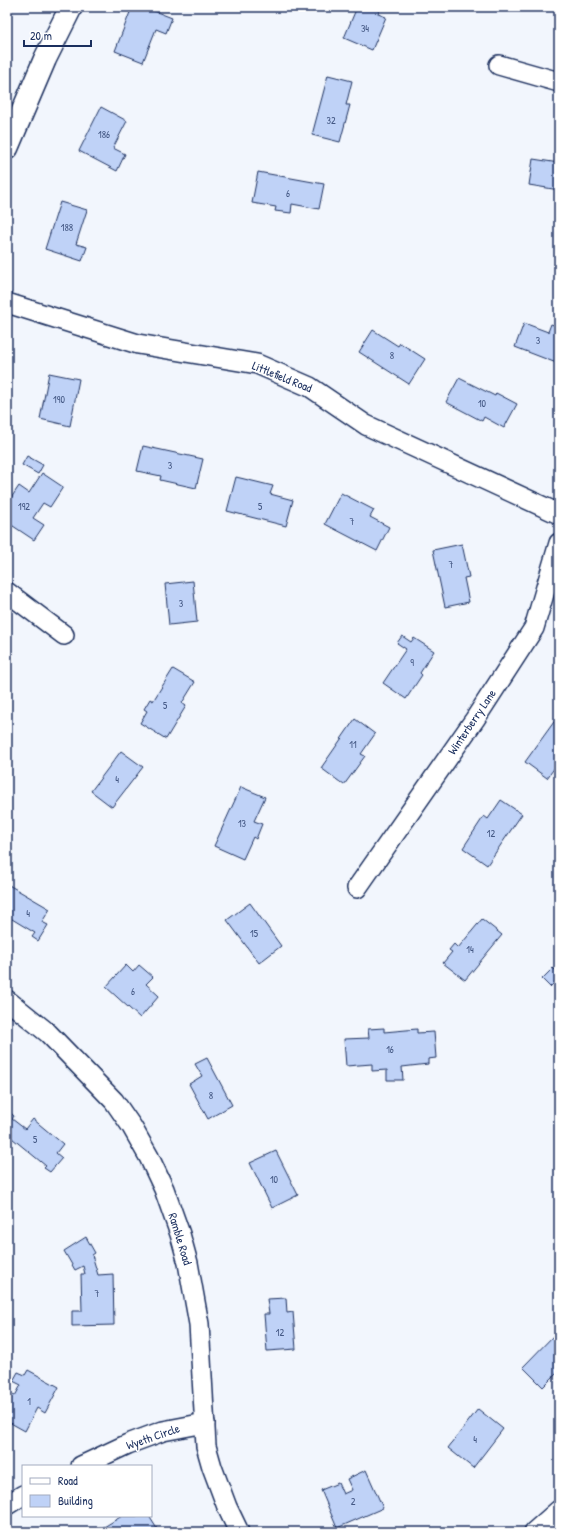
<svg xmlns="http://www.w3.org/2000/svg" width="566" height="1539" font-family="'Patrick Hand',sans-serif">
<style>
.building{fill:#bfd2f7;stroke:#1b2f5e}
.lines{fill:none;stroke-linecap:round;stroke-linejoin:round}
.street-casing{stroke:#1b2f5e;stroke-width:22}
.secondary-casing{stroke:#1b2f5e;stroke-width:25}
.street{stroke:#fff;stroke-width:19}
.secondary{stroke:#fff;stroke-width:22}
.labels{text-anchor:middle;stroke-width:3;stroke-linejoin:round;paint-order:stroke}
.number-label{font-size:10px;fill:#445884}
.street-label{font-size:12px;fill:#1b2f5e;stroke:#fff}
</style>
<rect width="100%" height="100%" fill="#f2f6fd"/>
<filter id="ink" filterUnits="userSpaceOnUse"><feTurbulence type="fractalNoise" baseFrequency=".025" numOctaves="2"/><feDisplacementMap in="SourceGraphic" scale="8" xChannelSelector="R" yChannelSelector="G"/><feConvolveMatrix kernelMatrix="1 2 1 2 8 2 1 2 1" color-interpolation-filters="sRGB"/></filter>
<g filter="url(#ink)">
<g class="building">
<path d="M132 7H144L172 18 166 33 156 29 143 62 115 51Z"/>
<path d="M357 7H385L383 10 380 9 378 14 386 17 372 50 344 38Z"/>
<path d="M328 75 352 81 346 105H350L340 142 312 135Z"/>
<path d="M101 107 127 121 113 148 125 154 117 171 79 151Z"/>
<path d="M533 159 559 163V190L529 185Z"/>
<path d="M258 172 324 184 319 209 292 204 291 213 275 211 276 207 252 203Z"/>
<path d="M60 202 87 210 76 244 87 247 82 261 45 249Z"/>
<path d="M524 323 548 332 551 324 559 327V364L515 347Z"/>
<path d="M373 330 398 346 400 343 425 359 409 384 359 352Z"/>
<path d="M49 373 79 379 70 426 40 419Z"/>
<path d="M459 378 495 396 496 393 517 404 504 428 484 417 482 421 446 402Z"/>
<path d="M143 446 203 459 196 488 160 480 161 476 137 471Z"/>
<path d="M27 456 43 465 38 474 22 465Z"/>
<path d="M42 473 63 487 50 507 43 503 33 518 44 525 34 540 7 522V504L19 486 29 493Z"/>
<path d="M236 477 273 486 270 494 293 500 286 526 227 511Z"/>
<path d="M341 493 374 510 370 517 389 527 377 551 325 524Z"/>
<path d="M462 544 469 577 464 578 469 602 445 607 433 550Z"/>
<path d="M193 581 197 622 169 625 165 584Z"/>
<path d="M402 636 411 642 414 638 434 651 420 673 422 675 406 699 383 683 406 649 397 643Z"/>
<path d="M173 669 195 682 182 703 186 706 166 739 140 723 147 711 144 709 150 699 153 701Z"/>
<path d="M559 715V762L547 778 525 762Z"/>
<path d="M355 719 375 734 361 754 365 756 344 785 321 768Z"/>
<path d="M121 751 143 767 112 807 91 791Z"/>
<path d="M241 787 265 797 254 821 262 824 256 839 253 837 243 859 214 846Z"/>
<path d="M501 800 522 814 487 865 463 848 484 816 488 819Z"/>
<path d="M7 884 50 909 42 922 48 925 38 941 32 937 35 933 7 916Z"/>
<path d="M250 903 281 946 259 963 227 920Z"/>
<path d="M482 919 502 935 465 980 443 963 452 952 449 950 454 944 458 948Z"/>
<path d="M126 965 133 972 139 965 153 977 146 984 159 996 140 1018 106 987Z"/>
<path d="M553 968 559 974V978L550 987 542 979Z"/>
<path d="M384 1028V1032L417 1029V1033L434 1032 436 1058 428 1059V1064L402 1067 403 1080H387V1070L372 1071V1064L346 1066 344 1039 369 1038 368 1029Z"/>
<path d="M207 1058 232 1105 208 1119 189 1084 202 1076 195 1064Z"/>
<path d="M7 1110 14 1116 12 1119 25 1129 33 1119 63 1144 56 1153 62 1158 50 1172 44 1168 46 1166 7 1134Z"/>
<path d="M276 1151 298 1195 272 1208 250 1163Z"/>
<path d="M86 1237 95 1253 92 1255 98 1275 113 1274 114 1325 72 1326V1311H82L81 1274H85L83 1266 75 1270 64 1251Z"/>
<path d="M286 1298 287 1313 293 1312 296 1349 267 1351 264 1314H269L267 1299Z"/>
<path d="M559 1330V1371L543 1387 523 1367Z"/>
<path d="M28 1370 59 1387 45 1413 37 1408 25 1431 7 1421V1392L15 1396 21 1385 13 1381 18 1372 25 1375Z"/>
<path d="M478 1409 503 1429 473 1468 448 1448Z"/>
<path d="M366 1470 383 1508 337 1528 321 1490 338 1483 343 1494 352 1490 347 1479Z"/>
<path d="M122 1516H149L159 1532H100L99 1530Z"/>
</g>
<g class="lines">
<defs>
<g id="street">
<path d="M499 65 559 82"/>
<path d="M7 303 138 344 257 364 310 387 366 425 559 514"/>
<path d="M7 592 64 635"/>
<path d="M357 888 475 719 534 628 559 543"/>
<path d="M7 1000 48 1033 114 1101 132 1127 149 1157 164 1189 180 1234 188 1263 199 1324 206 1446 212 1467 227 1507 239 1532"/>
<path d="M81 1466 128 1444 163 1431 205 1423"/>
<path d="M7 1505 23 1495"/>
<path d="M534 1532 559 1510"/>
</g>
<path id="secondary" d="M7 148 45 59 71 7"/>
</defs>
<use href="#street" class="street-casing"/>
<use href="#secondary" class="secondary-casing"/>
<use href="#street" class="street"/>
<use href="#secondary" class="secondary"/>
</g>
</g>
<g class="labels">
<g class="number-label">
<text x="365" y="32">34</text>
<text x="331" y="124">32</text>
<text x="104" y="138">186</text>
<text x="288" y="197">6</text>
<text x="67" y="231">188</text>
<text x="538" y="344">3</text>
<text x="392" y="359">8</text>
<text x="59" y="403">190</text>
<text x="482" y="407">10</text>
<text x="170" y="469">3</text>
<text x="24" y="510">192</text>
<text x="260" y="510">5</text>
<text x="352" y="525">7</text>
<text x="451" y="568">7</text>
<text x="181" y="607">3</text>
<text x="412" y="666">9</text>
<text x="165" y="709">5</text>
<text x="353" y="748">11</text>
<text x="117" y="783">4</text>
<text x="242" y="827">13</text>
<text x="491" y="837">12</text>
<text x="28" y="917">4</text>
<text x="254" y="937">15</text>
<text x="470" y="953">14</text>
<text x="133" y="995">6</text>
<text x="390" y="1053">16</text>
<text x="211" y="1099">8</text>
<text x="35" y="1143">5</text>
<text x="274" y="1183">10</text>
<text x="97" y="1297">7</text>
<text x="280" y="1336">12</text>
<text x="29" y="1405">1</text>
<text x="475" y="1443">4</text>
<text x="353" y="1505">2</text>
</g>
<g class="street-label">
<text transform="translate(282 377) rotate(22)" y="4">Littlefield Road</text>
<text transform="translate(472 722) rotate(-56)" y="4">Winterberry Lane</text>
<text transform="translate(180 1239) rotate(73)" y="4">Ramble Road</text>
<text transform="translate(153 1437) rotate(-19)" y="4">Wyeth Circle</text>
</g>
</g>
<rect width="566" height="1539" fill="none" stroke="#fff" stroke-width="24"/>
<rect x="12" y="12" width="542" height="1515" fill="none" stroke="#1b2f5e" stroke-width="1.5" filter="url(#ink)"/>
<rect x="22" y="1465" width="130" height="52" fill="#ffffff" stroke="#a4acbf"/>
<rect x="30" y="1478" width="20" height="6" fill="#ffffff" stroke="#a4acbf"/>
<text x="58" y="1485" font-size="12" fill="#1b2f5e">Road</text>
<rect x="30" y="1495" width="20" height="12" fill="#bfd2f7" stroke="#a4acbf"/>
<text x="58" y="1505" font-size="12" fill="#1b2f5e">Building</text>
<path d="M24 40v6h67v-6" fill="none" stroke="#1b2f5e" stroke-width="2"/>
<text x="30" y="40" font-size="12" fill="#1b2f5e" stroke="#ffffff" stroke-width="3" paint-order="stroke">20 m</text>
</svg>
